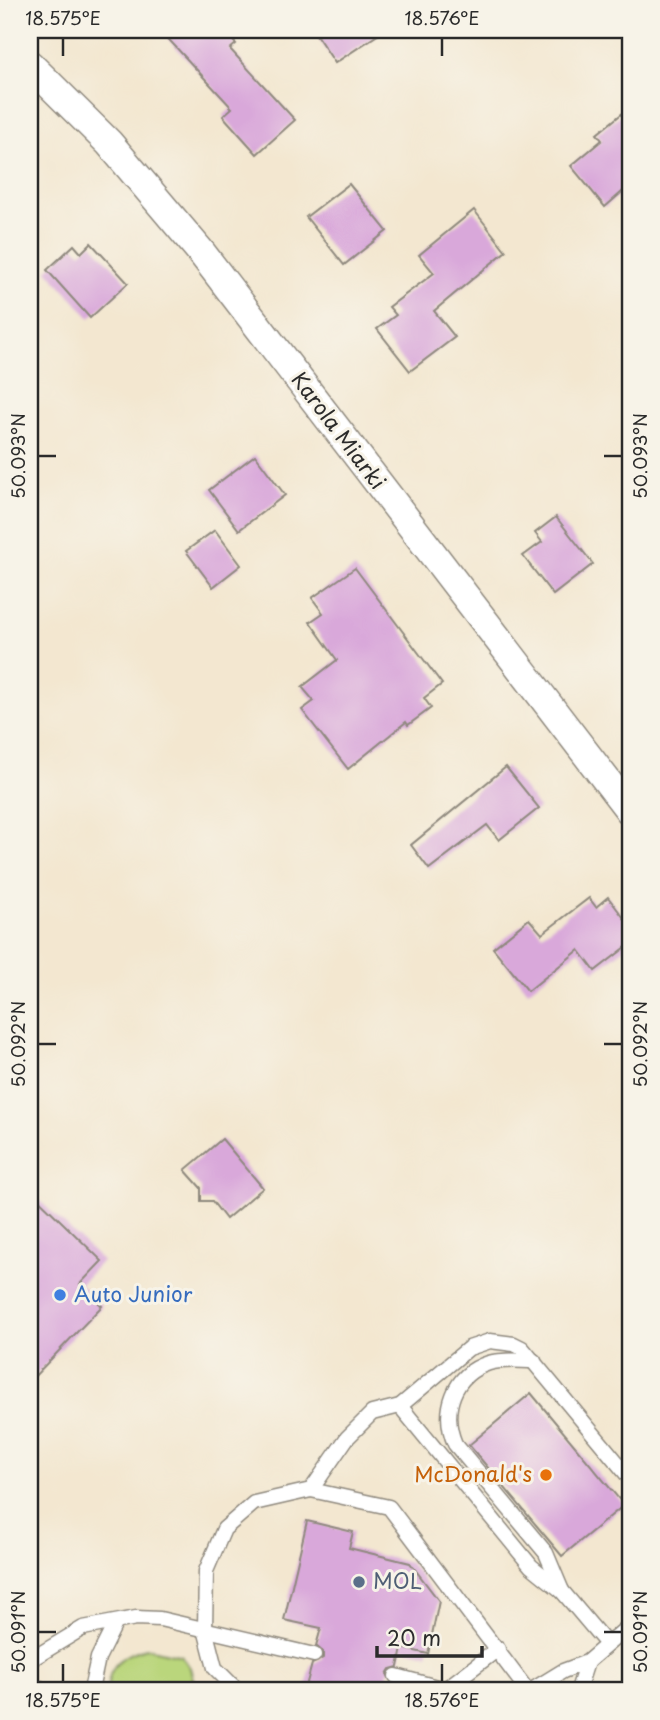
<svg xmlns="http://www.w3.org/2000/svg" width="660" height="1720" font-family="'Playpen Sans',sans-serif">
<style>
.green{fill:#bad67c;stroke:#728054;stroke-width:2}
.building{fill:#d9a8da}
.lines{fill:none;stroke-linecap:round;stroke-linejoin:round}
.lane-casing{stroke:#8f897e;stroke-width:17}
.street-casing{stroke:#8f897e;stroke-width:31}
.path{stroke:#8f897e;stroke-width:4.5;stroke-dasharray:5 5;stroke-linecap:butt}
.lane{stroke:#fff;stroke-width:14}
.street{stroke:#fff;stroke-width:28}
.ticks{fill:none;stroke:#2b2b2b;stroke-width:2.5}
.shop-dot{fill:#3f7fe0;stroke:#f7f3e8;stroke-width:2.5}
.food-dot{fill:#e8710a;stroke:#f7f3e8;stroke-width:2.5}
.service-dot{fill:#5c6f8a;stroke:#f7f3e8;stroke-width:2.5}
.labels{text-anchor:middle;stroke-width:6;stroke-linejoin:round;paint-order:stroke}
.street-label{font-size:21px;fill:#2b2b2b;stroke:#f7f3e8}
.shop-label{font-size:21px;fill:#366cbe;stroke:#f7f3e8;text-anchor:start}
.food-label{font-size:21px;fill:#c56008;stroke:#f7f3e8;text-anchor:end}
.service-label{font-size:21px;fill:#4e5e75;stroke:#f7f3e8;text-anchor:start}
.neatline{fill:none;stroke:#2b2b2b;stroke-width:2.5}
.ticks-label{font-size:18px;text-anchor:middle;fill:#2b2b2b}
</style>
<rect width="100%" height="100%" fill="#f7f3e8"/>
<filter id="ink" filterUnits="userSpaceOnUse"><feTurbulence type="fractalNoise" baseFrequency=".0143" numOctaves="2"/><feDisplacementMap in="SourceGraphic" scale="14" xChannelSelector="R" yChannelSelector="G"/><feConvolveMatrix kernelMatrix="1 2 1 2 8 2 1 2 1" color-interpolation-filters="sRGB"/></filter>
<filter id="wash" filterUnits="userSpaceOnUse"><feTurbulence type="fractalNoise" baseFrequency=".00686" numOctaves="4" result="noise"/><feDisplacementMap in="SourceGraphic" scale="28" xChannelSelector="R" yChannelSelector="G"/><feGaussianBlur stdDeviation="1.57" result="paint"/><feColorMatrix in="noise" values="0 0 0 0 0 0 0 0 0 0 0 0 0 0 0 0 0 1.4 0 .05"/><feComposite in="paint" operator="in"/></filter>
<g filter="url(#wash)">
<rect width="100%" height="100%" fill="#f3e7d0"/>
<path class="green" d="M147 1648 182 1656 190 1668 196 1690H107C109 1664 123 1653 147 1648Z"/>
<g id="blocks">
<g class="building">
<path d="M160 30H223L236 44 230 49 295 120 257 154 223 116 232 108Z"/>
<path d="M313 30H385L335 63Z"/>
<path d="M630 107V185L605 207 571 166 602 140 597 134Z"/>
<path d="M349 184 387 231 344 265 306 217Z"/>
<path d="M474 210 506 251 434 311 455 337 410 371 377 329 396 315 389 307 434 273 419 255Z"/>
<path d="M91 243 128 283 90 318 47 270 74 245 81 253Z"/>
<path d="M255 455 285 495 239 530 209 490Z"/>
<path d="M556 517 593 564 553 595 523 556 542 542 535 533Z"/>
<path d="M215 530 241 565 213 587 186 551Z"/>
<path d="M355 568 442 684 424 698 431 708 408 725 406 722 348 769 302 710 314 701 302 687 337 660 310 622 323 613 312 598Z"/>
<path d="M506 767 539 808 499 840 487 825 429 869 411 845Z"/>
<path d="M608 897 630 926V944L595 971 579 950 528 991 493 948 529 919 542 934 589 898 596 907Z"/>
<path d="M222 1139 263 1188 226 1219 212 1201H201V1188L185 1170Z"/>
<path d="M30 1191 102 1261 80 1284 102 1306 30 1381Z"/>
<path d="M531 1393 624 1505 562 1556 469 1445Z"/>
<path d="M307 1521 353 1532 349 1548 410 1563 439 1601 428 1654 402 1648 398 1667 390 1669 387 1674 394 1685 392 1690H305L312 1664 323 1658V1652L316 1646 321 1628 284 1620Z"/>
</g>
</g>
</g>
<g filter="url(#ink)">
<use href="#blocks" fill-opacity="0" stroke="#8f897e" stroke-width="2"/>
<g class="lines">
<defs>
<g id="lane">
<path d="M534 1361C519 1361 503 1359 489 1363 453 1374 441 1411 455 1444L546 1553 562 1591"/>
<path d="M400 1406 531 1566 562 1591 606 1643"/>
<path d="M311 1490 347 1438 372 1413 400 1406 469 1348 490 1341 514 1344 522 1348 630 1478"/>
<path d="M30 1660 83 1628 136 1618 160 1619 314 1655"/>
<path d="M396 1676 444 1689"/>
<path d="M91 1690 98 1658 115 1624"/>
<path d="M237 1690 215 1668 205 1629 206 1571 224 1529 254 1503 311 1490 389 1507 527 1690"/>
<path d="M444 1690 498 1649"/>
<path d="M532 1690 563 1671 587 1662 630 1625"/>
<path d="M578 1690 587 1662"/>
</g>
<path id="street" d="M30 65 109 143 201 252 630 811"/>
</defs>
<use href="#lane" class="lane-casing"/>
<use href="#street" class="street-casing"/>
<path class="path" d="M41 1681 50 1690"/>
<use href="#lane" class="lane"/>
<use href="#street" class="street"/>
</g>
</g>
<path class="ticks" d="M63 38V56M442 38V56M38 456H56M604 456H622M38 1044H56M604 1044H622M38 1632H56M604 1632H622M63 1664V1682M442 1664V1682"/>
<circle class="shop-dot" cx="60" cy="1295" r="7"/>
<circle class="food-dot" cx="546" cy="1475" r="7"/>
<circle class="service-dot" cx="359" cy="1582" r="7"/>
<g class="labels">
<g class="street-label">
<text transform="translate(338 431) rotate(53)" y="7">Karola Miarki</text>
</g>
<g class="shop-label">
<text x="74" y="1302">Auto Junior</text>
</g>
<g class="food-label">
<text x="532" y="1482">McDonald's</text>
</g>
<g class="service-label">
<text x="373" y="1589">MOL</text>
</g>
</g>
<rect width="660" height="1720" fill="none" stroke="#f7f3e8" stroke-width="77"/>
<path d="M377 1646v10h105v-10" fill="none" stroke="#2b2b2b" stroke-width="3.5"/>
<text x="387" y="1646" font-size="21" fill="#2b2b2b" stroke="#f7f3e8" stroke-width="5" paint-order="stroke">20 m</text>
<rect x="38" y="38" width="584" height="1644" class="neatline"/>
<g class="ticks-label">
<text x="63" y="25">18.575°E</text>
<text x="442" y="25">18.576°E</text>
<text transform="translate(19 456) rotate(-90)" y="6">50.093°N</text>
<text transform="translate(641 456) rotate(-90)" y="6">50.093°N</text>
<text transform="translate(19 1044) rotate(-90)" y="6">50.092°N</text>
<text transform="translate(641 1044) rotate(-90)" y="6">50.092°N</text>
<text transform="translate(19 1632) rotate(-90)" y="6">50.091°N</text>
<text transform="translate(641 1632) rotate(-90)" y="6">50.091°N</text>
<text x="63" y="1707">18.575°E</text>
<text x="442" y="1707">18.576°E</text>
</g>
</svg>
